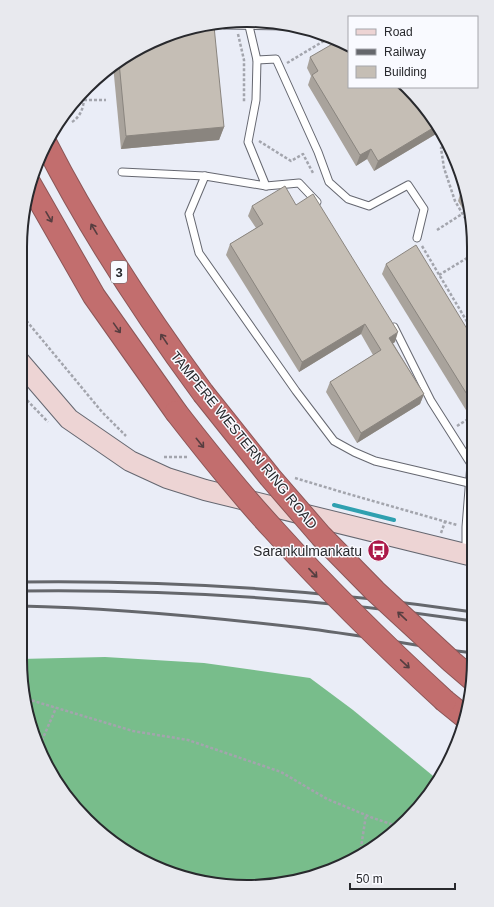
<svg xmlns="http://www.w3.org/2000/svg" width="494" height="907" font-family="Arial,sans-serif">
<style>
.forest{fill:#78bd8b}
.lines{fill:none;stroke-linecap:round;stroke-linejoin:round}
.stream{stroke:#2fa0b0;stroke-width:4}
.lane-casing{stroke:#656770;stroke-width:9}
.secondary-casing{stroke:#656770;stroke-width:22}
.highway-casing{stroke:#8c5657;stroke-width:24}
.path{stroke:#a3a5ad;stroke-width:2.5;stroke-dasharray:3 2;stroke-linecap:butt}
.lane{stroke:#fff;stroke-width:7}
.secondary{stroke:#edd4d4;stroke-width:20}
.highway{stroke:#c26e6e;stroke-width:22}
.rail{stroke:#65676c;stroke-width:3}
.highway-bridge-casing{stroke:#8c5657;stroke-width:24;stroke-linecap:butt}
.highway-bridge{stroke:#c26e6e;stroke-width:22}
.wall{fill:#a9a39c}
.shaded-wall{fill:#8a857f}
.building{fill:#c5beb5;stroke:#8a857f}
.oneway{stroke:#563e40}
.labels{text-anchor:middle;stroke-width:3;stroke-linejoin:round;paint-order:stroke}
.shield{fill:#f9faff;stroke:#67686c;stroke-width:1}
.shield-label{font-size:13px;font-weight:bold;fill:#28292d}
.street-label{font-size:14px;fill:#28292d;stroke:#f9faff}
.poi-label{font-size:14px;fill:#28292d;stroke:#f9faff;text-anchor:end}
.rim{fill:none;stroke:#28292d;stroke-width:2}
</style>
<rect width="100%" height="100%" fill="#eaedf7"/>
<path class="forest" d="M105 657 204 663 310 678 353 710 438 780 397 831 334 870 262 886 188 879 121 849 67 798 32 733 20 659Z"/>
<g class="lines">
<path class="stream" d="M334 505 394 520"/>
<defs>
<g id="lane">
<path d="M225 25 288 26"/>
<path d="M257 60 276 59 318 152 329 182 348 199 369 206 408 185 424 209 417 238"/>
<path d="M122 172 205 176 266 186 248 142 256 100 257 60 249 26"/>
<path d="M205 176 189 214 199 253 296 391 334 441 354 452 375 461 469 483"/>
<path d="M266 186 299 183 317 202"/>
<path d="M394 327 431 401 471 464 466 527V554"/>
</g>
<path id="secondary" d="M20 362 69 419 130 461 167 478 205 490 473 556"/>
<g id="highway">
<path d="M46 144C91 232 145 314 203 393"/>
<path d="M30 184 94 296 176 412"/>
<path d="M445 701 466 718"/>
</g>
</defs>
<use href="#lane" class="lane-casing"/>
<use href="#secondary" class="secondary-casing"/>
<use href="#highway" class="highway-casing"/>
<g class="path">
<path d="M238 34 244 60V102"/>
<path d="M287 63 327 39"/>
<path d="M84 100H106"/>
<path d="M72 122C81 116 84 107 84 96"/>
<path d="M259 141 291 161 303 154 313 173"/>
<path d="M447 144 441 148 444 168 455 201 472 230"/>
<path d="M437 230 462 214"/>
<path d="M422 246 472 330"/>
<path d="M439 275 472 255"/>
<path d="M20 313 102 412 126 436"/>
<path d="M20 393 48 422"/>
<path d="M457 426 473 416"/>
<path d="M164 457H189"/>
<path d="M295 478 345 493 457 525"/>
<path d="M441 533 445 522"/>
<path d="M27 699 133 731 188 740 281 772 327 799 373 818 400 827"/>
<path d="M38 744 43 738 56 708"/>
<path d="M360 854 366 815"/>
</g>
<use href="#lane" class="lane"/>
<use href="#secondary" class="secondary"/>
<use href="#highway" class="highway"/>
<g class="rail">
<path d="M20 582C171 580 324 590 473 612"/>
<path d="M20 591C171 589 324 599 473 621"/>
<path d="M20 606C115 608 209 617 303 628 360 635 416 646 473 653"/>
</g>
<defs>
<g id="highway-bridge">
<path d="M203 393 270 477 321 536 375 591 452 662 473 680"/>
<path d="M176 412C207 452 239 492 273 529 327 589 385 646 445 701"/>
</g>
</defs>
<use href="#highway-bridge" class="highway-bridge-casing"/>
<use href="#highway-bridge" class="highway-bridge"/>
</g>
<g class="wall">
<path d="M188 28 224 127 219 140 121 149 113 65Z"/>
<path d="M310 57 436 121 441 131 374 171 367 159 356 166 308 85 311 76 307 68Z"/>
<path d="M465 188 472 218V224L458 201 461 191Z"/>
<path d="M296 205 395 342 393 343 424 394 420 404 357 443 326 392 330 382 373 355 361 334 299 372 226 255 230 244 256 228 248 216 252 206Z"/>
<path d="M386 264 472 337 473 413 469 415 382 274Z"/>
</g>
<g class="shaded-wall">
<path d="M438 125 441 131 374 171 378 161Z"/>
<path d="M224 127 219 140 121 149 126 136Z"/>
<path d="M371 149 367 159 356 166 360 155Z"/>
<path d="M365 324 361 334 299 372 302 362Z"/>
<path d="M398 332 395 342 386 348 389 338Z"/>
<path d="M424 394 420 404 357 443 361 433Z"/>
<path d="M473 406V413L469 415Z"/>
</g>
<g class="building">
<path d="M214 26 224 127 126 136 119 62 188 28Z"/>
<path d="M336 42 349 46V87H406L436 121 438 125 378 161 371 149 360 155 312 75 318 71 310 57Z"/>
<path d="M285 186 296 205 313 194 398 332 389 338 424 394 361 433 330 382 381 350 365 324 302 362 230 244 263 224 252 206Z"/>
<path d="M465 188 468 202 461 191Z"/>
<path d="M416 245 472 337 473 404 386 264Z"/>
</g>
<defs><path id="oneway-shaft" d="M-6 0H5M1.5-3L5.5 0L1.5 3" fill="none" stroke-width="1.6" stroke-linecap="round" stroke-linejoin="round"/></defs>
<g class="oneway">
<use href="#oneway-shaft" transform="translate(49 217) rotate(60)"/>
<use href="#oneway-shaft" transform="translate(94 229) rotate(-121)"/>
<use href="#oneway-shaft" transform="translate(117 328) rotate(55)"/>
<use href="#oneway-shaft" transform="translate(164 339) rotate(-124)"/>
<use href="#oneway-shaft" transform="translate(200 443) rotate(51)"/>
<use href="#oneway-shaft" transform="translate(313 573) rotate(47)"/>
<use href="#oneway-shaft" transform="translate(402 616) rotate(-137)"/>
<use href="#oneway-shaft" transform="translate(405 664) rotate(43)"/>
</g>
<defs>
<symbol id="bus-disc" viewBox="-11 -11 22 22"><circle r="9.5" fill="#ac1949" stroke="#f9faff"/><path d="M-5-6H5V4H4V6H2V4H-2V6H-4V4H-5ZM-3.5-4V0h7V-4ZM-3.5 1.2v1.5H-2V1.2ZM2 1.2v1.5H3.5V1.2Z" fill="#fff"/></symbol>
</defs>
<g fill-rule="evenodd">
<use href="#bus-disc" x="366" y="538" width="25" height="25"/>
</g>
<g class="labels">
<rect class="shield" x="111" y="261" width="16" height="22" rx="3"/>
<g class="shield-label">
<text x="119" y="277">3</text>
</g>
<g class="street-label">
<text transform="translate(244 440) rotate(51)" y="5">TAMPERE WESTERN RING ROAD</text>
</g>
<g class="poi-label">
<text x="362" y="556">Sarankulmankatu</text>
</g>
</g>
<path d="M0 0H494V907H0ZM247 27H247A220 220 0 0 1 467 247V660A220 220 0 0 1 247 880H247A220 220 0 0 1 27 660V247A220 220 0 0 1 247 27Z" fill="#e8e9ee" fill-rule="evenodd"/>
<path class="rim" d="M247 27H247A220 220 0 0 1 467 247V660A220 220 0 0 1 247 880H247A220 220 0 0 1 27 660V247A220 220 0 0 1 247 27Z"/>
<rect x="348" y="16" width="130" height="72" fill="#f9faff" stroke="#a5a6ab"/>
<rect x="356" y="29" width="20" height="6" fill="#edd4d4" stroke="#a5a6ab"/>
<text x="384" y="36" font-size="12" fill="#28292d">Road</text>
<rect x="356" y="49" width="20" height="6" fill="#65676c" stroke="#a5a6ab"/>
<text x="384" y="56" font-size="12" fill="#28292d">Railway</text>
<rect x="356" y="66" width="20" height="12" fill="#c5beb5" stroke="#a5a6ab"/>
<text x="384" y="76" font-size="12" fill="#28292d">Building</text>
<path d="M350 883v6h105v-6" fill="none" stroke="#28292d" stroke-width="2"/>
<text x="356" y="883" font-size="12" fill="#28292d" stroke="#f9faff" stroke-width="3" paint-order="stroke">50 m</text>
</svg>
